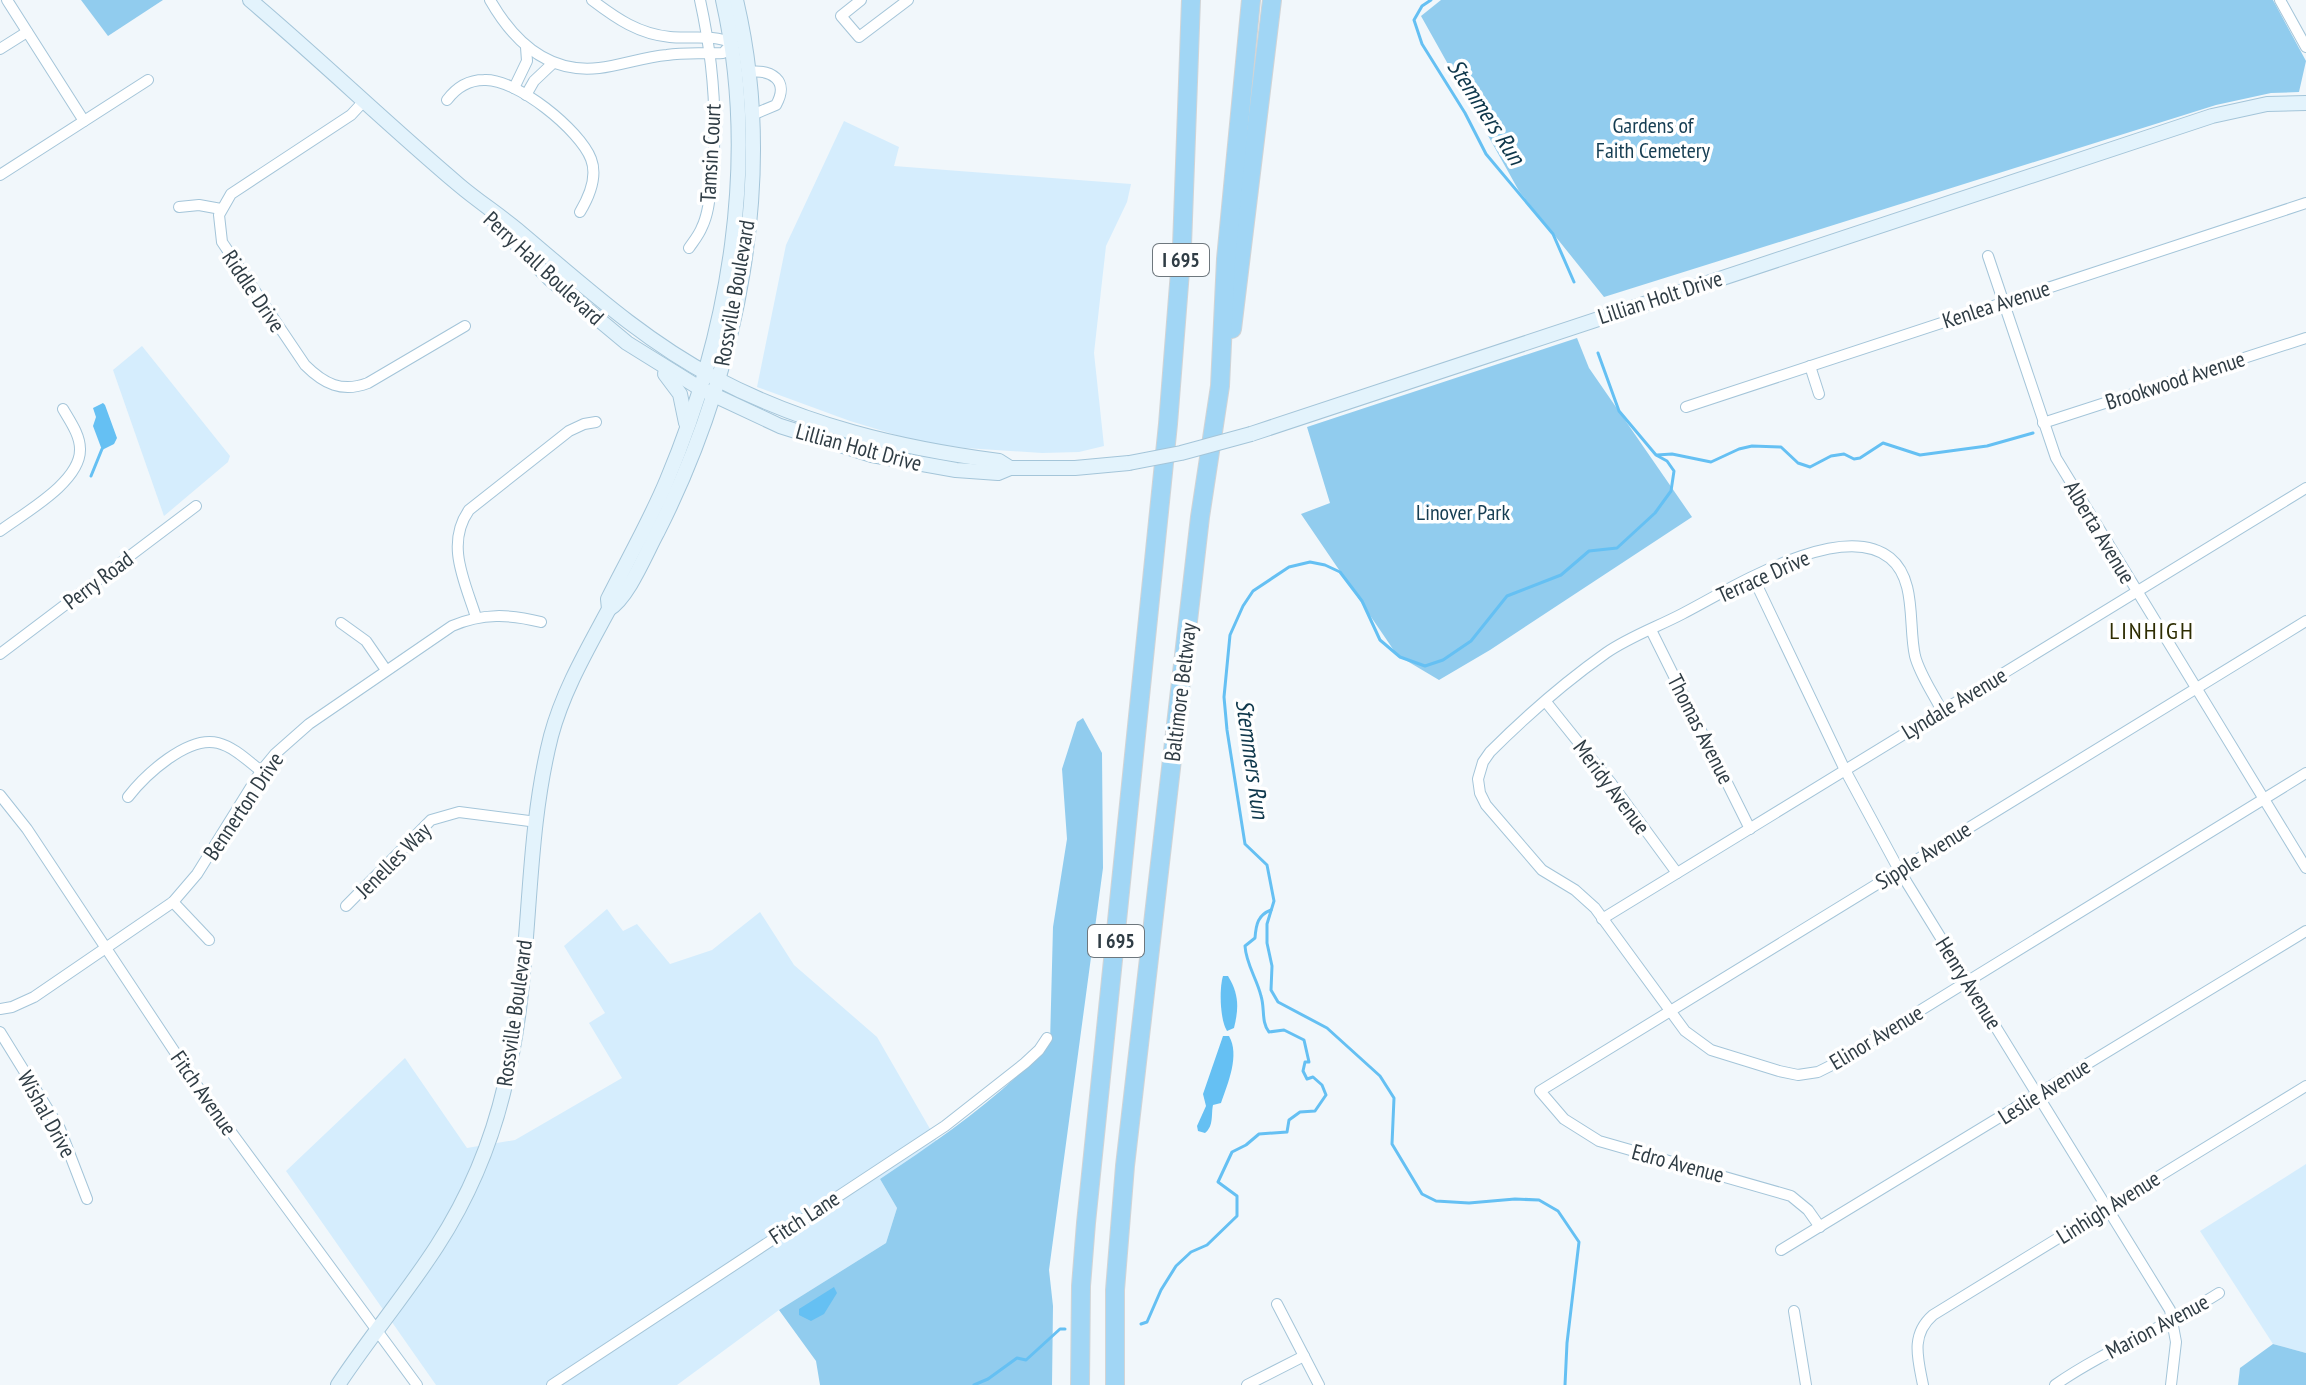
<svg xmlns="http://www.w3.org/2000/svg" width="2306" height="1385" font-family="'PT Sans Narrow',sans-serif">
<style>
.built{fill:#d5edfd}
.green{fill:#91ccee}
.water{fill:#65c0f3}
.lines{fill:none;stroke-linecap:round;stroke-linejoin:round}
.stream{stroke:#65c0f3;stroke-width:3}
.minor-casing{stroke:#a4c5d9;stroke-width:12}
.secondary-casing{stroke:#a4c5d9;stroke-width:16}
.motorway-casing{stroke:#d1d4d6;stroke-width:20}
.minor{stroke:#fff;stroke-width:10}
.secondary{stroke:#e3f3fc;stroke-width:14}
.motorway{stroke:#a1d6f5;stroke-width:18}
.secondary-bridge-casing{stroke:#a4c5d9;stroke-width:16;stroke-linecap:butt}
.secondary-bridge{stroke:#e3f3fc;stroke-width:14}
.labels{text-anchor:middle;stroke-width:7;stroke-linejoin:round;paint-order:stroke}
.shield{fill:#fff;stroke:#6e777d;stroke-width:2}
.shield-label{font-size:20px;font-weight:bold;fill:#303d45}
.park-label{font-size:22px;fill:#153d52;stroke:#fff}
.street-label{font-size:22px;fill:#303d45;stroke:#fff}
.water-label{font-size:24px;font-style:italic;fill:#0e374b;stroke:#fff}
.neighbourhood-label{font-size:24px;letter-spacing:2px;fill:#2e2d02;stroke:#fff}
</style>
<rect width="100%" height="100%" fill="#f1f7fb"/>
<g class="built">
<path d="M844 121 899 147 894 166 1131 184 1127 202 1106 246 1094 353 1104 446 1079 452 1042 453 965 448 916 441 850 421 757 387 786 245Z"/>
<path d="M142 346 230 456 228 462 164 516 113 370Z"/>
<path d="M607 909 623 931 637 924 670 964 712 950 760 912 794 965 877 1037 937 1141 880 1179 897 1208 886 1243 779 1310 677 1385H436L286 1171 405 1058 467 1148 515 1140 622 1078 589 1023 605 1013 564 946Z"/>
<path d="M2306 1164V1353L2273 1344 2200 1231Z"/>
</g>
<g class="green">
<path d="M81 0H163L108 36Z"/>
<path d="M1441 0H2273L2306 61 2299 92 2271 93 2216 105 1604 297 1519 191 1421 16Z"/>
<path d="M1577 338 1589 368 1692 517 1490 650 1439 680 1397 655 1301 514 1330 503 1307 427Z"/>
<path d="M1083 718 1102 753 1103 868 1049 1270 1053 1306 1052 1385H820L816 1361 779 1310 886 1243 897 1208 880 1179C940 1139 1001 1097 1050 1043L1053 927 1067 839 1062 769 1077 722Z"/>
<path d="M2273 1344 2306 1353V1385H2238L2240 1368Z"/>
</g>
<g class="water">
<path d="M103 403 105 405 117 438 114 444 102 450 93 426 96 417 93 408Z"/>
<path d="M1223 976H1228C1239 994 1239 1008 1234 1028L1227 1031C1220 1020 1219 989 1223 976Z"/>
<path d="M1223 1036H1229C1240 1055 1228 1083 1221 1103L1213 1105C1211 1114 1214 1126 1205 1133L1198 1131 1197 1126 1206 1106 1203 1094Z"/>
<path d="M834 1287 837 1293 824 1314 811 1321 799 1315V1309Z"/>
</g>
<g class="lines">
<g class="stream">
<path d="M1431 0 1422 6 1414 20 1422 44 1465 113 1486 154 1553 234 1574 282"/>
<path d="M1657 455 1672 454 1711 462 1739 449 1752 446 1781 447 1798 463 1810 467 1831 456 1844 454 1854 459 1860 458 1883 443 1920 455 1987 446 2033 433"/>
<path d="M91 476 102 449"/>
<path d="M1141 1324 1147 1322 1161 1290 1176 1266 1191 1252 1207 1245 1237 1216V1196L1218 1182 1232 1152 1246 1145 1259 1134 1287 1132 1289 1120 1300 1112 1315 1111 1326 1095 1322 1085 1313 1077 1307 1079 1303 1071 1305 1062H1309L1304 1040 1284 1030 1269 1032C1261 1022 1265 1008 1261 996 1257 979 1246 964 1245 946L1255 938C1256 924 1258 915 1271 910"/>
<path d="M974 1385 988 1379 1017 1358 1026 1360 1060 1329H1065"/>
<path d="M1565 1385 1567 1343 1579 1242 1558 1211 1539 1200 1515 1199 1469 1203 1436 1201 1422 1194 1392 1144 1394 1098 1380 1076 1327 1028 1278 1002 1271 990 1272 966 1267 943V924L1274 901 1267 865 1245 844 1227 730 1224 697 1230 635 1243 606 1253 591 1289 567 1310 562 1325 565 1340 572 1362 601 1380 640 1400 657 1425 666 1443 660 1471 641 1507 596 1561 575 1589 551 1617 548 1655 513 1671 491 1674 471 1667 461 1656 455 1619 411 1598 353"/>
</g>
<defs>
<g id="minor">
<path d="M7 0 84 121"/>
<path d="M490 0C514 42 548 74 599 68 622 65 644 57 667 55 685 52 704 54 723 53L732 43C713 34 691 39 670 37 639 34 617 19 592 0"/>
<path d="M861 0 841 16 859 37 908 0"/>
<path d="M2280 0 2306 47"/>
<path d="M0 49 27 32"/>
<path d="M748 72C771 69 790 80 776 105L752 115"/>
<path d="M514 88 527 61 526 47"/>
<path d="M526 95 534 81 553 63"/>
<path d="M447 100C456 88 468 80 484 80 516 78 580 130 591 159 598 177 589 197 580 212"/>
<path d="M364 101 351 115 231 194 219 215 222 242 305 365C324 384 342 393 368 383L465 326"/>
<path d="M0 175 148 80"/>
<path d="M179 207 199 205 221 209"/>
<path d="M689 248C693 242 699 235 702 227 709 213 710 194 712 179 718 119 713 59 700 0"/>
<path d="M1988 256 2056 458 2306 868"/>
<path d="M1810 366 1819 394"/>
<path d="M1686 407 2306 203"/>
<path d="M2043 423 2306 338"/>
<path d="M0 531C24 513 81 482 80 449 80 435 70 421 63 409"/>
<path d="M1753 577 1845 770 1899 870 2170 1310 2176 1342 2171 1385"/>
<path d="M476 617C465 582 445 544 469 510L569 431 584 424 596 422"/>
<path d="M341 623 366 641 386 670"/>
<path d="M1651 630 1750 829"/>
<path d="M0 654 196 506"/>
<path d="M1546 702 1611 783 1677 873"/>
<path d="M1942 711C1933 693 1920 675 1915 656 1908 625 1917 580 1890 558 1841 518 1729 590 1682 614 1657 627 1629 637 1606 653 1565 682 1525 717 1490 752L1483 762 1478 779 1480 793 1486 805 1542 870 1575 890 1595 908 1685 1031 1711 1050 1779 1071 1798 1075 1818 1072 1830 1066 2306 773"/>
<path d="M0 795 27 829 198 1087 417 1385"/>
<path d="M128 797C145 775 188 735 218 743 234 747 248 761 261 771"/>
<path d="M173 902 209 940"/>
<path d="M346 906 431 820 459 812 537 822"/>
<path d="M1602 919 2306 488"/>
<path d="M0 1009 12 1007 34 997 173 902 197 874 261 771 275 754 309 724 452 626C482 613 510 614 541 622"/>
<path d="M0 1032 60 1129 87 1199"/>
<path d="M1820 1227 1808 1210 1791 1196 1599 1141 1564 1119 1540 1091 2306 621"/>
<path d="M1781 1250 2306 931"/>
<path d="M1277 1304 1319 1385"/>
<path d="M1794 1311 1806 1385"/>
<path d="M552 1385 945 1126 1025 1063 1039 1050 1047 1038"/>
<path d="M1247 1385 1304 1356"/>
<path d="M1923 1385C1918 1359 1910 1335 1933 1315L2306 1086"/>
<path d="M2055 1385C2107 1349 2166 1327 2219 1293"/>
</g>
<g id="secondary">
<path d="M250 0C321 60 388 125 459 185 479 202 501 216 521 233 584 286 643 340 715 378 804 425 899 448 999 461L1010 468"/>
<path d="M494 221 549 278 627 343 701 389 780 426 872 455 956 470 998 473 1010 468H1075L1129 463"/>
<path d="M665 374 680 394 686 423"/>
<path d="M1251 434 2212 116 2267 104 2306 103"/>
<path d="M609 609C628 598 646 553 657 533 738 373 778 177 736 0"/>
<path d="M338 1385C369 1338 406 1294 437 1246 468 1198 492 1141 505 1085 534 971 522 850 551 736 563 691 587 650 609 609L608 599C628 559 650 521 667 480 730 330 759 160 723 0"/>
</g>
<g id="motorway">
<path d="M1232 329 1272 0"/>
<path d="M1080 1385 1081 1286 1086 1223 1168 424 1182 246 1191 0"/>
<path d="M1115 1385V1290L1125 1166 1200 517 1220 386 1226 259 1251 0"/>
</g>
</defs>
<use href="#minor" class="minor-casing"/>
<use href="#secondary" class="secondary-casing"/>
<use href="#motorway" class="motorway-casing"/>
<use href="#minor" class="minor"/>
<use href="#secondary" class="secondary"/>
<use href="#motorway" class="motorway"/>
<defs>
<path id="secondary-bridge" d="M1129 463 1181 453 1251 434"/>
</defs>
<use href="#secondary-bridge" class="secondary-bridge-casing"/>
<use href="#secondary-bridge" class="secondary-bridge"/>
</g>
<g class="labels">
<g class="shield">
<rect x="1153" y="244" width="56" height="32" rx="6"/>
<rect x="1088" y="925" width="56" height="32" rx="6"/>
</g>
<g class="shield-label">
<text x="1181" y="267">I 695</text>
<text x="1116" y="948">I 695</text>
</g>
<g class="park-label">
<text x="1653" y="133">Gardens of<tspan x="1653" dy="25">Faith Cemetery</tspan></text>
<text x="1463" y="520">Linover Park</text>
</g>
<g class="street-label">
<text transform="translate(710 153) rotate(-87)" y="8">Tamsin Court</text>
<text transform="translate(544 268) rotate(43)" y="8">Perry Hall Boulevard</text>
<text transform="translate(254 291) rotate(56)" y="8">Riddle Drive</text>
<text transform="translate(734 293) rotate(-80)" y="8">Rossville Boulevard</text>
<text transform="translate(1660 297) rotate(-18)" y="8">Lillian Holt Drive</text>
<text transform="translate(1996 304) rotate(-18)" y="8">Kenlea Avenue</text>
<text transform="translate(2175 380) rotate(-18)" y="8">Brookwood Avenue</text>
<text transform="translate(859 447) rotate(15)" y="8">Lillian Holt Drive</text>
<text transform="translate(2100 532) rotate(59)" y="8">Alberta Avenue</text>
<text transform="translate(1763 576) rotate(-24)" y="8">Terrace Drive</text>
<text transform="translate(98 580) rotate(-37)" y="8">Perry Road</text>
<text transform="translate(1180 692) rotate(-83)" y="8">Baltimore Beltway</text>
<text transform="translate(1954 703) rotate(-31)" y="8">Lyndale Avenue</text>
<text transform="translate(1701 729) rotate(63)" y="8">Thomas Avenue</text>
<text transform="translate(1612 787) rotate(53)" y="8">Meridy Avenue</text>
<text transform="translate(243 806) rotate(-56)" y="8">Bennerton Drive</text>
<text transform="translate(1923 855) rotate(-32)" y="8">Sipple Avenue</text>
<text transform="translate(393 860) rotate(-45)" y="8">Jenelles Way</text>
<text transform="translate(1969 983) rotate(58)" y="8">Henry Avenue</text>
<text transform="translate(514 1013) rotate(-82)" y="8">Rossville Boulevard</text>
<text transform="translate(1876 1037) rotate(-31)" y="8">Elinor Avenue</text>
<text transform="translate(2044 1091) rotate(-32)" y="8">Leslie Avenue</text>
<text transform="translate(204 1093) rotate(55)" y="8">Fitch Avenue</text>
<text transform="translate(47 1114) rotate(61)" y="8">Wishal Drive</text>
<text transform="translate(1678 1163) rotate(15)" y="8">Edro Avenue</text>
<text transform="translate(2108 1207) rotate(-32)" y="8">Linhigh Avenue</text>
<text transform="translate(804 1217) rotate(-33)" y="8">Fitch Lane</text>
<text transform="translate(2157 1326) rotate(-28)" y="8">Marion Avenue</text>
</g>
<g class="water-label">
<text transform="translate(1486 112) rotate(57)" y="8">Stemmers Run</text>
<text transform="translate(1252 759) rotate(82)" y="8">Stemmers Run</text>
</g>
<g class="neighbourhood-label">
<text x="2152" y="639">LINHIGH</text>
</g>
</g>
</svg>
